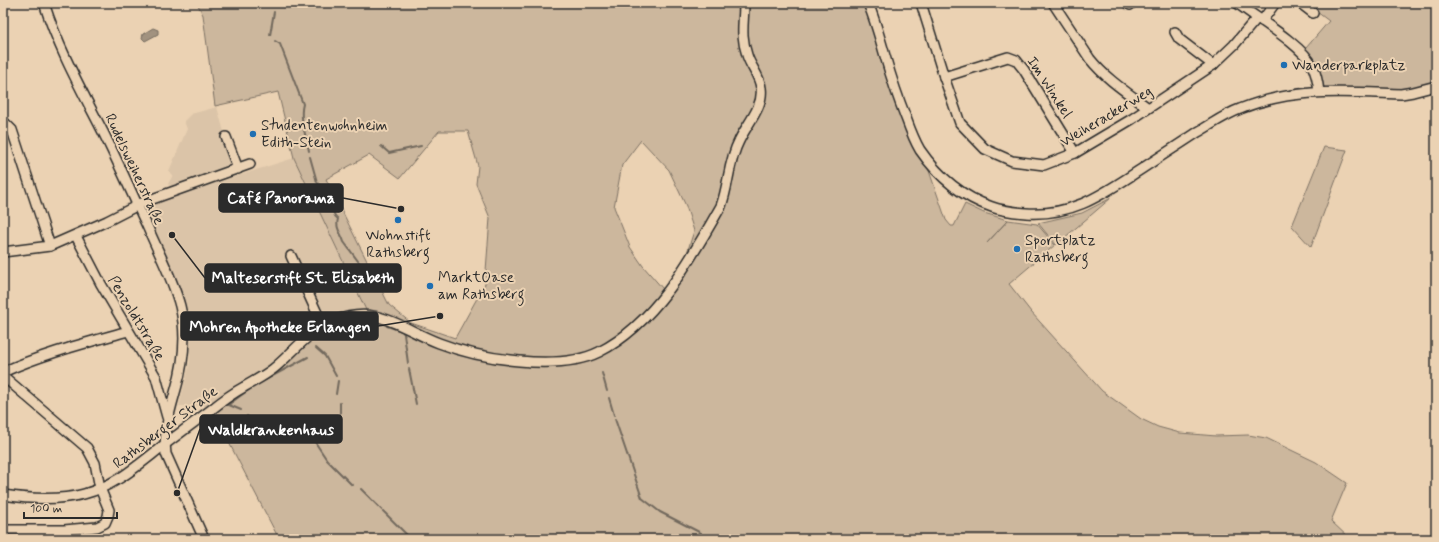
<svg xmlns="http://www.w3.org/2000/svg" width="1439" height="542" font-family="Mynerve,sans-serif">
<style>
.built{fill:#dbc4a8}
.green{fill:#ccb79d;stroke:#7c7164;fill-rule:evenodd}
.water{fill:#a1927f;stroke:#72695d}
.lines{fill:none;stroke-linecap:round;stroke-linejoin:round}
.stream{stroke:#72695d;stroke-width:2}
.minor-casing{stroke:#2b2b2b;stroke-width:12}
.minor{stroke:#ebd2b3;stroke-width:9}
.poi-dot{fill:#1f6fb2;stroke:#ebd2b3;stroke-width:1.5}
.labels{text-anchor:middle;stroke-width:4;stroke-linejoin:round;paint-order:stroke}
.poi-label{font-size:15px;fill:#2b2b2b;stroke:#ebd2b3;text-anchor:start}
.street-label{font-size:15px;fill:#2b2b2b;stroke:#ebd2b3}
.leader{fill:none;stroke:#2b2b2b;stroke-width:1.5}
.callout-dot{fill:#2b2b2b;stroke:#ebd2b3;stroke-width:1.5}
.callout{fill:#2b2b2b;stroke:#2b2b2b;stroke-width:1.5}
.callout-label{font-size:16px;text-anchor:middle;font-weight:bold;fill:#fff}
</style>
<rect width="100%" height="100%" fill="#ebd2b3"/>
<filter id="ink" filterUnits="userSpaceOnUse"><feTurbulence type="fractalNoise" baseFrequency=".025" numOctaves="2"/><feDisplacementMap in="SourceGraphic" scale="8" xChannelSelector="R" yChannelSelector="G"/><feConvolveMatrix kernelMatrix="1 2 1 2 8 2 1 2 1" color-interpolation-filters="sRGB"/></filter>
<g filter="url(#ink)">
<g class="built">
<path d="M217 107 234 167 173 189 168 184 173 175 169 171 187 129 184 121 191 114Z"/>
<path d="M294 158 366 310 353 313 210 406H179L190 361 189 330 184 303 147 211 151 203Z"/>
</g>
<g class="green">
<path d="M197 3H864L927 165 946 220 951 226H954L965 204 984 213 1008 220 987 243 1008 220 1037 224 1055 245 1009 284 1031 312 1102 391 1141 419 1158 427 1180 433 1216 436 1248 435 1266 438 1316 462 1347 483 1331 521 1350 539H279L210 406 261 374 293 347 353 313 366 310 294 158 278 92 215 106 203 15ZM439 131H468L478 166 476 184 490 218 485 284 455 338 411 323 389 305 326 179 369 155 400 178ZM641 140 669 170 686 206 694 231 685 259 665 288 663 289 643 266 630 247 614 207 622 165Z"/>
<path d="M1305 3H1436V86L1428 89 1319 92 1306 48 1329 21Z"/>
<path d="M1324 147 1347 150 1311 247 1292 226Z"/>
<path d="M1111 198 1056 245 1038 223 1082 213Z"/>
</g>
<path class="water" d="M153 28 158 30V34L145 41 142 38 143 34Z"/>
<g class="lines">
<g class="stream">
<path d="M270 35 274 12"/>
<path d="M275 41 280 44 303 104C299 119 306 135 309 151"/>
<path d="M381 146 389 153 421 146"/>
<path d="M310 157 317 182 327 197 335 216 338 219C335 229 342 234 344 242L369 276"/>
<path d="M387 326 402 331 404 334 408 363"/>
<path d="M316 348 325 356 336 376"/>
<path d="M409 369 416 404"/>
<path d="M602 373 607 391"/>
<path d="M263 381 308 357"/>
<path d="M336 394 338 381"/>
<path d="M609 398 614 415"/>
<path d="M340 403V423"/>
<path d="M226 405H228L251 388"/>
<path d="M229 405 241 410"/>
<path d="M247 416 258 427 300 435"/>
<path d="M615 419 642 498 660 512 701 533"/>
<path d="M306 437 313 439 327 460 352 485"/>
<path d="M361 489 411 539"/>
<path d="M709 536 718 539"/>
</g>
<defs>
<g id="minor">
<path d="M44 3C59 50 81 89 103 132 119 164 133 196 148 228 159 254 173 279 180 306 187 334 184 362 176 389 170 411 163 432 166 454L204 539"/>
<path d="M868 3C875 20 880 38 885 56 891 77 898 98 906 118 910 129 914 140 920 150 938 176 962 197 992 207 1003 211 1014 212 1026 213 1075 216 1104 193 1143 168 1161 156 1180 144 1198 132 1212 124 1226 114 1240 109 1294 87 1345 92 1401 94L1413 92 1436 86"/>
<path d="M921 3 944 77 960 123 985 149 1012 161 1044 165 1075 153 1132 119 1213 65 1234 45 1257 18"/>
<path d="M1053 3 1090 59C1106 79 1128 93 1148 108"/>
<path d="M1127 3 1130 5"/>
<path d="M1237 3C1256 18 1302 45 1312 65 1316 73 1318 83 1319 92"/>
<path d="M1300 3 1313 13"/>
<path d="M1262 21 1275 3"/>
<path d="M1175 32 1179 39 1213 65"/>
<path d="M944 77 1008 57 1016 60 1024 70 1075 153"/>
<path d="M3 121 12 130 50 246"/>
<path d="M226 137 238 169"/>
<path d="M76 236 101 284 156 377 167 417"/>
<path d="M3 252 50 246 107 221 144 202 250 164"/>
<path d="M291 256 323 326"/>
<path d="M3 372C43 354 86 343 128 331"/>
<path d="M3 376 87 448 95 463 100 488 109 510 108 516 105 523 97 527 64 530H3"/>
<path d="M3 495C29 499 58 501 84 494 117 485 138 465 164 445 180 433 196 421 212 409 222 401 233 393 244 387 254 381 264 376 273 369 293 353 309 330 334 321 378 304 400 328 439 343 480 359 559 372 599 352 655 324 691 259 721 206 729 185 728 162 739 141 746 125 764 107 761 88 760 76 750 66 747 55 740 34 744 23 744 3"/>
</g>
</defs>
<use href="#minor" class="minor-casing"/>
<use href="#minor" class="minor"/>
</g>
</g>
<g class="poi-dot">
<circle cx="1284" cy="65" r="4"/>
<circle cx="253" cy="134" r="4"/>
<circle cx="398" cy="220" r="4"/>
<circle cx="1017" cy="249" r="4"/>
<circle cx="430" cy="286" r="4"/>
</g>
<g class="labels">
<g class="poi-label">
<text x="1292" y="70">Wanderparkplatz</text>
<text x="261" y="130">Studentenwohnheim<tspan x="261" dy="17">Edith-Stein</tspan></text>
<text x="398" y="240" text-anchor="middle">Wohnstift<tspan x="398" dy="17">Rathsberg</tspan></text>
<text x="1025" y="245">Sportplatz<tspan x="1025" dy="17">Rathsberg</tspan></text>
<text x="438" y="282">MarktOase<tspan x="438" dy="17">am Rathsberg</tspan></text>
</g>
<g class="street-label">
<text transform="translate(1050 87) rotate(57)" y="5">Im Winkel</text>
<text transform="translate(1106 116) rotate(-31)" y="5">Weiherackerweg</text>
<text transform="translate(135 169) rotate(65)" y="5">Rudelsweiherstraße</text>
<text transform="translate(137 318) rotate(59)" y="5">Penzoldtstraße</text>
<text transform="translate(165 427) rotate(-37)" y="5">Rathsberger Straße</text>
</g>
</g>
<path class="leader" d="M401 209L343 198M172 235L205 278M440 316L378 326M177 493L200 429"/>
<g class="callout-dot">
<circle cx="401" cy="209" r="4"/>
<circle cx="172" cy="235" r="4"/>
<circle cx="440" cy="316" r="4"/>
<circle cx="177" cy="493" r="4"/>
</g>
<g class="callout">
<rect x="219" y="184" width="124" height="28" rx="4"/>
<rect x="205" y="264" width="196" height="28" rx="4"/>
<rect x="181" y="312" width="197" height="28" rx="4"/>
<rect x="200" y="415" width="142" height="28" rx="4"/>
</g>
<g class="callout-label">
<text x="281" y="203">Café Panorama</text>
<text x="303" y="283">Malteserstift St. Elisabeth</text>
<text x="280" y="332">Mohren Apotheke Erlangen</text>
<text x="271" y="435">Waldkrankenhaus</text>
</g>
<rect width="1439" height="542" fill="none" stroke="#ebd2b3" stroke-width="16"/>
<rect x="8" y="8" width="1423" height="526" fill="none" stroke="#2b2b2b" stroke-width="1.5" filter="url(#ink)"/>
<path d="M24 512v6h93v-6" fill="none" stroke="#2b2b2b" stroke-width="2"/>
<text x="30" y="512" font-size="12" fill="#2b2b2b" stroke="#ebd2b3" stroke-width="3" paint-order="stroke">100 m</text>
</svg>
